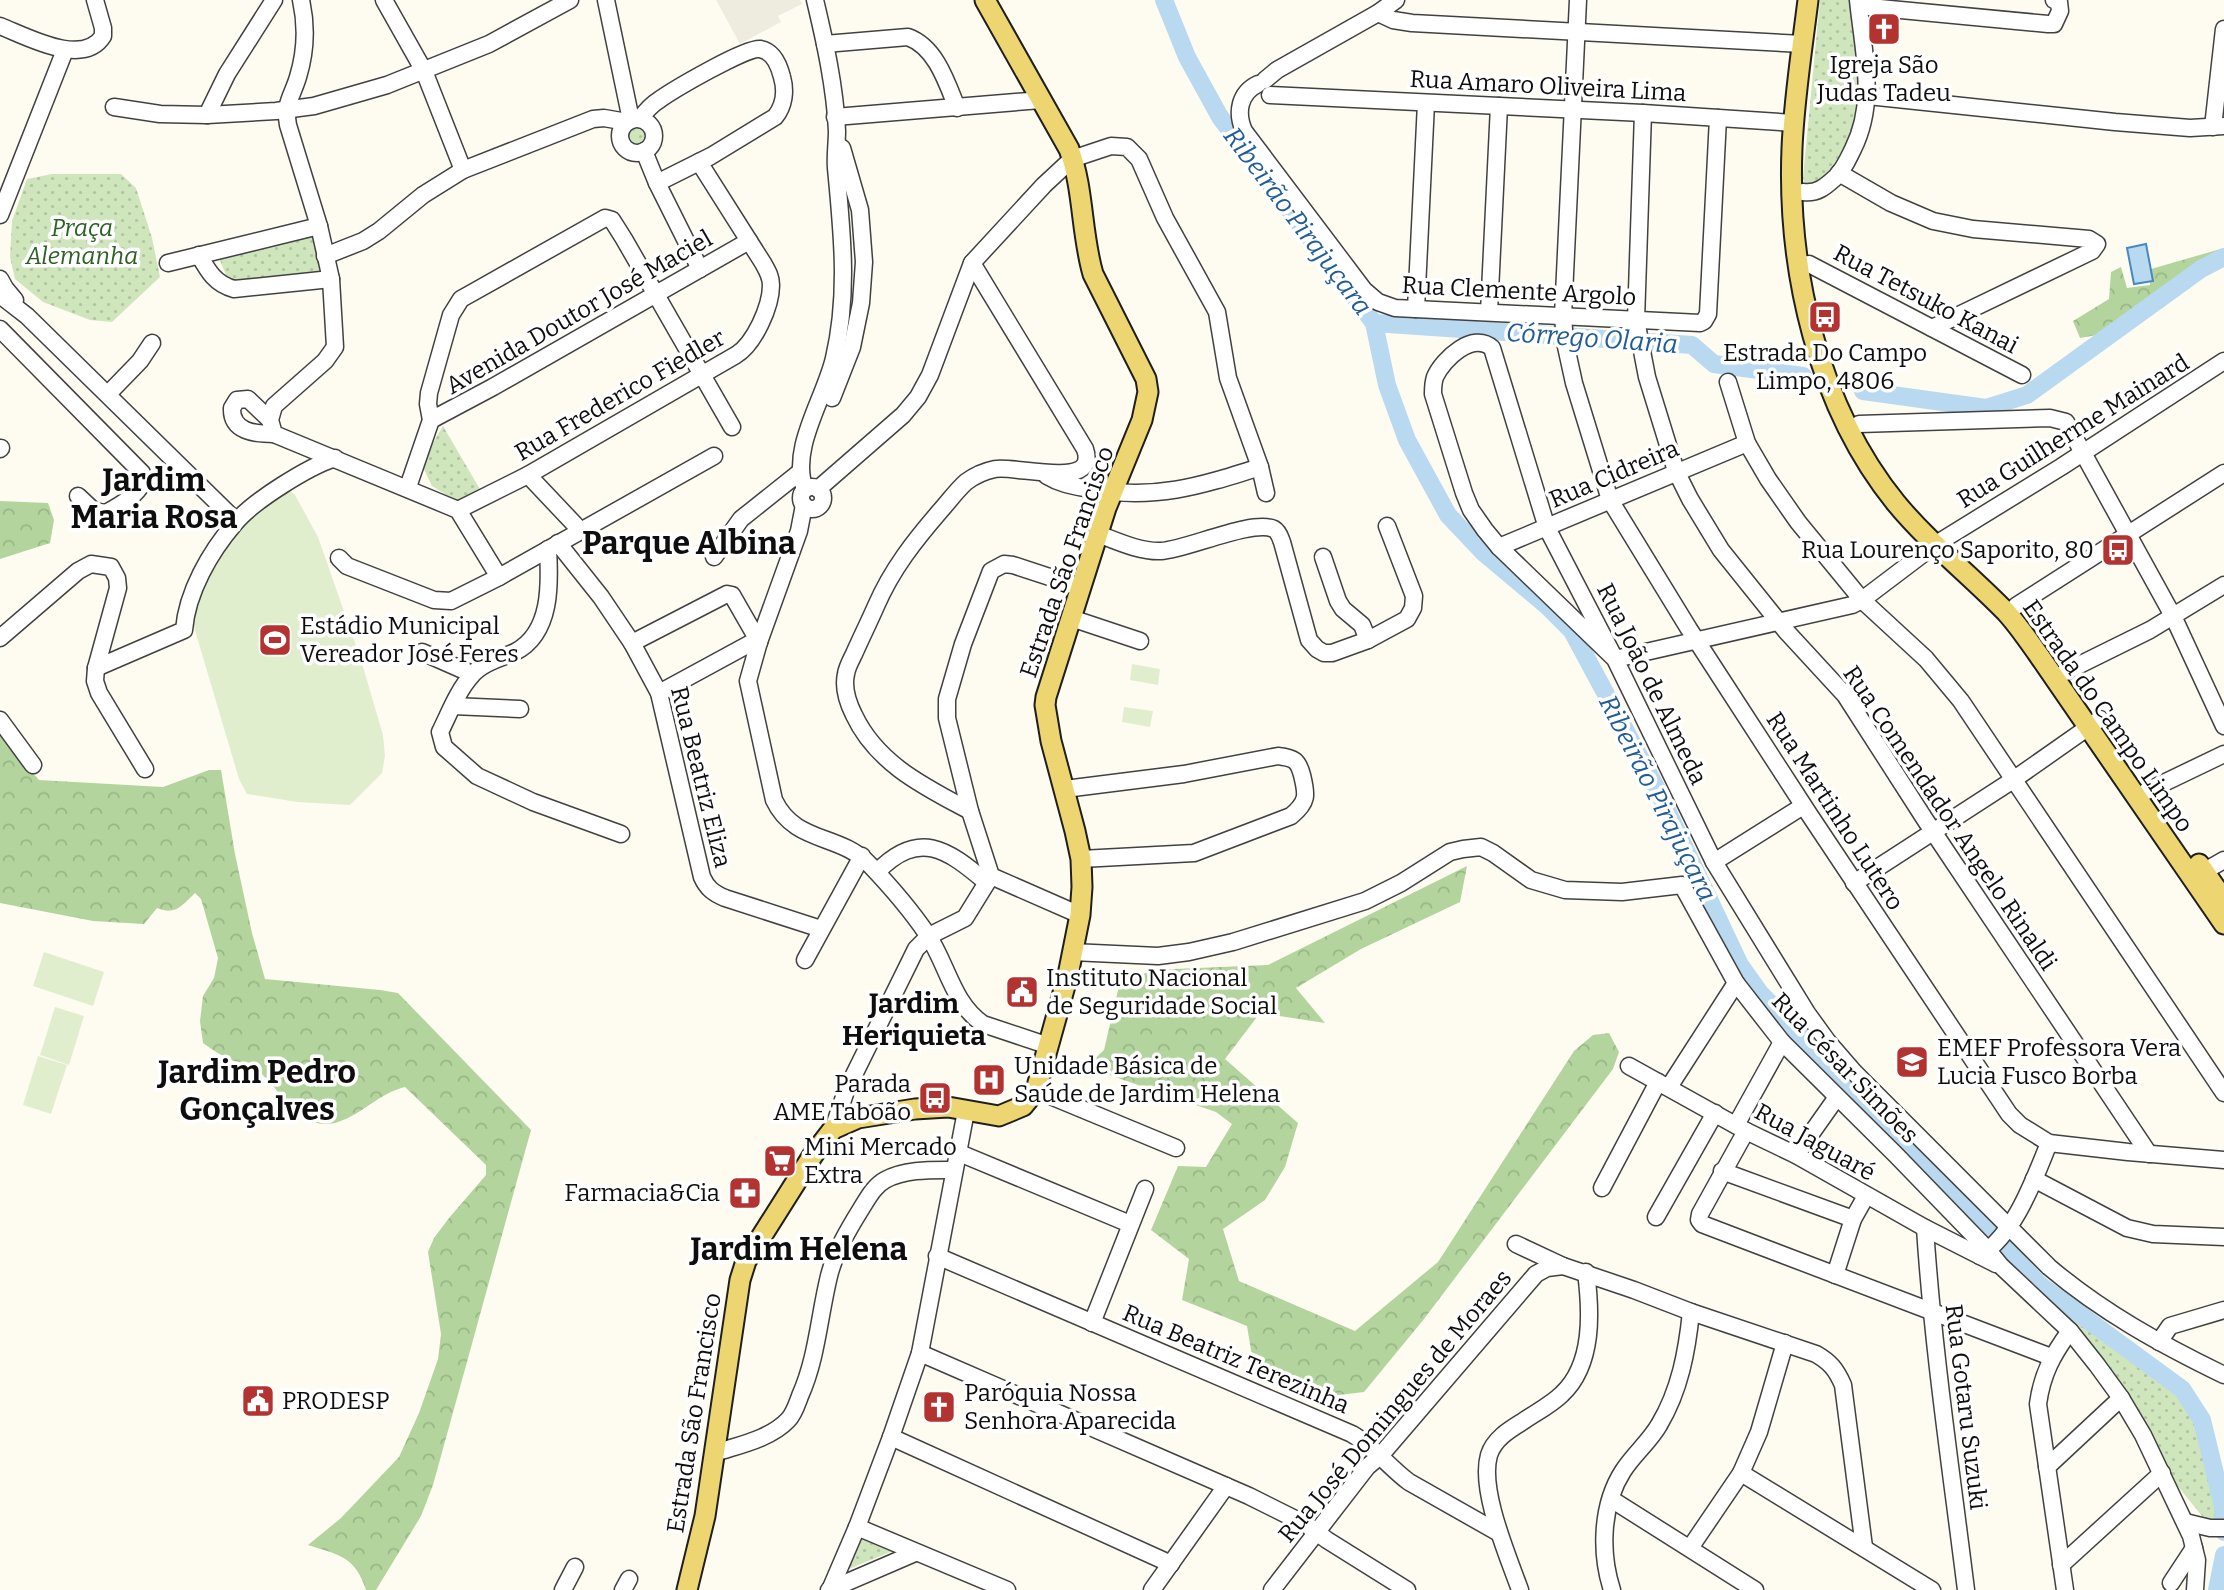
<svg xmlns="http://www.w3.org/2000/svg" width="2224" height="1590" font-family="Bitter,serif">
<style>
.grass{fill:url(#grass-dots)}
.forest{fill:url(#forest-crowns)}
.pitch{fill:#e1eecd}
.plaza{fill:#eeebdf}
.water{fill:#b9d9f1;stroke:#4689c2;stroke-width:2}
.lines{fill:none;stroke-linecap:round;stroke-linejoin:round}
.stream{stroke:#4689c2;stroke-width:2.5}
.river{stroke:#b9d9f1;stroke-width:18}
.minor-casing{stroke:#414141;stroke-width:19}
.major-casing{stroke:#1f1f1f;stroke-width:23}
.minor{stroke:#fff;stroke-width:16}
.major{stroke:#edd671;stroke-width:19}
.labels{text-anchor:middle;stroke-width:7;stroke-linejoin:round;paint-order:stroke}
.poi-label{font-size:24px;fill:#0e0e0e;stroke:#fff;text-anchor:start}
.street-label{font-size:24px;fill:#0e0e0e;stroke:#fff}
.park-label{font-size:24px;font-style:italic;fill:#2c6123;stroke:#fff}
.water-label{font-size:26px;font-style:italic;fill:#215c96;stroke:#fff}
.quarter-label{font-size:28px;font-weight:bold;fill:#0e0e0e;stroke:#fff}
.district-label{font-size:32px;font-weight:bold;fill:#0e0e0e;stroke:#fff}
</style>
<defs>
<pattern id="grass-dots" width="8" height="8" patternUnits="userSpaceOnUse" patternTransform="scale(1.75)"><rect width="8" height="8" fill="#cfe6bc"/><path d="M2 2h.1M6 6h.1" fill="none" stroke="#b1c4a0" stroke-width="1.8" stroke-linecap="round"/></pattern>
<pattern id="forest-crowns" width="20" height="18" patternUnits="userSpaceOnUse" patternTransform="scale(1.75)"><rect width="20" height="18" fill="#b3d59d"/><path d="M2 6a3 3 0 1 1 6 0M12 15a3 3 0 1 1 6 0" fill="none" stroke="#99b686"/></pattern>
</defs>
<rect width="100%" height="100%" fill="#fefcf1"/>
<g class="grass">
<path d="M1820 0H1859L1865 95 1839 173 1807 193 1803 177Z"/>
<circle cx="637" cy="137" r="11"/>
<path d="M52 174H121L136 188 152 238 160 277 112 322 90 320 43 302 15 279 10 257 12 221 27 179Z"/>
<path d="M315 234 325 274 243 286 227 277 218 256Z"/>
<path d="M443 426 481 491 458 502 432 486 421 463Z"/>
<path d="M2059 1307 2134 1353 2180 1397 2206 1436 2216 1496 2224 1522 2211 1527 2162 1467 2142 1415 2122 1384Z"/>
<path d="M859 1532 895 1550 844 1571Z"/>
</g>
<g class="forest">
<path d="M2224 248V259L2218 265 2097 335 2080 338 2073 321 2109 299 2111 272 2121 267 2127 288 2150 285 2151 269Z"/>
<path d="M0 501 48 503 54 520 50 543 0 559Z"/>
<path d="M0 735 39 780 163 787 209 770H221L235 854 252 933 265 979 380 990 398 993 531 1130 433 1485 421 1516 376 1590H366C355 1556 339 1555 308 1545L341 1518 399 1457 419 1413 438 1359 441 1334 428 1252 434 1238 449 1218 486 1175V1165L405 1087C379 1093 363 1114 338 1122 294 1135 279 1081 252 1067 247 1064 241 1063 236 1062 224 1057 214 1051 203 1043L200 1021 203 996 214 978 218 958 201 899 195 893C182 905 176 916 157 908L144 924 93 921 0 903Z"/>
<path d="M1467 866 1460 902 1361 949 1296 988 1325 1023 1260 1013 1225 1059 1298 1123 1285 1167 1265 1200 1223 1229 1239 1281 1355 1331 1438 1262 1574 1051 1593 1035 1609 1033 1619 1052 1613 1069 1424 1319 1364 1392 1314 1398 1254 1368 1247 1326 1182 1300 1189 1259 1151 1230 1178 1166 1206 1167 1232 1124 1216 1112 1086 1067 1104 1050 1119 986 1151 970 1268 965Z"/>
</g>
<g class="pitch">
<path d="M288 489 295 495 318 537 361 660 383 735 385 756 382 773 350 805 297 802 247 794 239 779 194 627V604L215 565 239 529 252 510Z"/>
<path d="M1132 664 1160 669 1158 685 1130 680Z"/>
<path d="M1124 707 1153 711 1150 727 1122 722Z"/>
<path d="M44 952 104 972 93 1006 33 986Z"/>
<path d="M55 1007 84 1016 69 1065 40 1055Z"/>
<path d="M38 1056 67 1065 51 1114 23 1105Z"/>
</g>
<path class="plaza" d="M716 0H800L802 4 778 16 781 22 740 44Z"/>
<path class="water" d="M2146 244 2153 281 2134 284 2127 248Z"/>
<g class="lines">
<path class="stream" d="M2223 1506H2224"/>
<g class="river">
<path d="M1164 0 1187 57 1220 117 1374 323 1387 385 1407 440 1448 515 1483 552 1546 605 1572 631 1658 791 1740 965 1760 993 2040 1285 2182 1389 2202 1420 2223 1506 2224 1532"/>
<path d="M1374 323 1692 345 1714 364 1803 376"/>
<path d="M1863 391 1986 408 2027 395 2201 269 2224 257"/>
<path d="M2217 1590 2224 1555"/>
</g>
<defs>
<g id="minor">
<path d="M301 0C307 27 306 51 298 77 292 97 284 103 288 125L319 226 331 279 335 347 325 361 274 406 270 420 274 434 458 510 499 577"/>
<path d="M384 0 424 71 463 170"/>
<path d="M606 0 631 120"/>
<path d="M1578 0 1563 316 1565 342 1574 383 1610 500 1689 629 1809 814 2009 1114 2020 1125 2049 1143 2128 1152 2224 1160"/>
<path d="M1859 6 2048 24H2054L2060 11 2059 2 2054 0"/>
<path d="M1378 13 1393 20 1412 23 1803 44"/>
<path d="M0 26C26 36 83 68 103 36V28L95 0"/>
<path d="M825 44 908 37C936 47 947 83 957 108"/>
<path d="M1265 80 1277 70 1378 13 1396 0"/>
<path d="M1258 84C1239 93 1236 113 1244 131L1364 290 1378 302 1395 308 1700 323 1704 321 1708 314 1718 118"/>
<path d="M1270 95 1643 113 1794 123"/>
<path d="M1868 96 2115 122 2190 128 2224 126"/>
<path d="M114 107 160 114 207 115 276 111 314 106 387 85 489 44 570 0"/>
<path d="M1643 113 1636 320 1647 377 1676 471 1690 499 1721 550 1786 631 1845 695 1926 821 2149 1154"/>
<path d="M207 115 227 74 274 0"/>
<path d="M835 117 1041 100"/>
<circle cx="637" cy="136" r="17"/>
<path d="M640 119C645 112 651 105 659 100 673 90 746 47 760 49 773 51 779 65 782 77 786 91 784 106 775 117L711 156 657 183"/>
<path d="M2213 127 2224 29"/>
<path d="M644 151 657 183 700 269"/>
<path d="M1839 173 1891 203 1933 221 1973 229 2089 239 2097 244 2092 251 1932 328"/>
<path d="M1803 192C1818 194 1826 186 1836 177 1844 169 1848 159 1853 149 1877 101 1863 51 1858 0"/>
<path d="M0 215 65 50"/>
<path d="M199 255C208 271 215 284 234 289L331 279"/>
<path d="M325 256 363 241 379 231 423 195 463 170 593 119 604 118 627 122"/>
<path d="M168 263 319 226"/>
<path d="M1809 264 2022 375"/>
<path d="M0 279 5 288 15 300"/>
<path d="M0 295 27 316 236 521"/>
<path d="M1416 309 1426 103"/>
<path d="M1489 312 1499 106"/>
<path d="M0 329 142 473 144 481C135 497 122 504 106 513L94 511 78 496"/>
<path d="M2224 361 2061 467 1936 544 1862 600 1852 605 1615 659 1499 547 1485 530 1471 510 1464 493 1433 394C1433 388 1433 383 1435 377 1443 359 1473 331 1492 348L1547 528 1615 659 1714 862 1807 1013 1828 1042 1854 1072 2049 1267C2102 1312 2162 1345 2224 1375"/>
<path d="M1728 382 1747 443 1768 479 1798 522 1862 600 1926 659 1961 701 2224 1093"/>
<path d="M108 394 140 361 152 343"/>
<path d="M832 398 852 347 861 303 864 262 860 210 842 148"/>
<path d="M270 420 248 399 237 400 232 408C231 432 255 434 274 434"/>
<path d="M431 420 493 387 749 241"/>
<path d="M1859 424 2050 418 2066 422 2173 616 2224 726"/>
<path d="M0 449 1 448"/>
<path d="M528 475 580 530"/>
<path d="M1047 476C1060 484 1074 486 1089 489 1156 500 1197 487 1260 467"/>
<path d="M408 487 431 420 428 404 429 393 451 315 461 299 470 294 605 218 612 220 624 239 732 427"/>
<circle cx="812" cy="498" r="11"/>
<path d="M805 489C789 449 825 398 834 358 849 294 842 232 836 168 835 155 837 143 837 131 835 87 825 42 815 0"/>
<path d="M818 489 903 415 918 397 930 375 972 263 1044 185 1072 159 1111 146 1127 147 1139 159 1165 218 1217 312 1228 378 1260 467 1266 493"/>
<path d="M804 505 799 531 759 642 748 681 774 800C795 844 839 833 869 864 890 886 910 909 927 934 947 963 952 1003 983 1024L1049 1046"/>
<path d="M458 510 528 475 736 355C754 344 771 307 771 285 771 276 767 270 763 263L699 162"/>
<path d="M1098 534C1117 541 1140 552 1161 551 1186 550 1252 519 1274 529 1279 532 1280 537 1282 542L1309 640 1317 649 1324 653H1332L1368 640 1407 619 1413 608 1414 596 1387 526"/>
<path d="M558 543 601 597 632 643 659 693 702 877C707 888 713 893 725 898L821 929"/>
<path d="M1499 547 1747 443"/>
<path d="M548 549C550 583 552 633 515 652 501 658 482 663 472 675 458 690 449 714 440 732L444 747 477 776 533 802 621 834"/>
<path d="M714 557 741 519 800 472"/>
<path d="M1323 557 1338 601 1343 609 1362 625 1368 640"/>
<path d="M339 558 347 566 434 600 451 601 499 577 714 456"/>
<path d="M2016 606 2224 473"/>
<path d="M1071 618 1140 641"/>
<path d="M0 638 78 571 91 564 111 567 117 578 118 588 96 668 95 681 99 693 145 769"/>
<path d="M632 643 727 594 732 595 759 642"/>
<path d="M422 652 472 674"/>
<path d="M96 668 184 630C187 592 210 552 235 523 253 501 308 467 335 458"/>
<path d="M2065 672 2150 630 2224 585"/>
<path d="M659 693 751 643 759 642"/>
<path d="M453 706 520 709"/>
<path d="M0 720 33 765"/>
<path d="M1065 789 1184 774 1278 756C1294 758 1298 760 1302 775 1307 795 1308 802 1291 816L1194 853 1081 859"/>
<path d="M2147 791 2224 754"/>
<path d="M970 811C925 787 877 764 854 715 848 703 843 687 846 674 847 667 851 660 854 654 861 638 869 622 876 606 892 569 915 540 941 510 949 501 957 490 966 482 974 476 985 471 995 469 1017 465 1099 491 1085 449L972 263"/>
<path d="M1714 862 1803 806"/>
<path d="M877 872C919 829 947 849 986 882"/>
<path d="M2196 876 2224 860"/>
<path d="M1854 883 2013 780 2100 719"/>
<path d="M1080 915 991 876 970 811 947 718V699L963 644 991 571 1004 564 1013 565 1080 587"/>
<path d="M1072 952 1158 956 1189 952 1233 942 1365 901 1401 883 1450 852 1463 849 1481 847 1493 853 1531 880 1565 890 1622 892 1682 885 1736 983 1782 1042 1896 1155 1987 1249 2001 1266 2070 1331 2097 1365 2121 1398 2143 1435 2191 1536 2197 1560 2195 1590"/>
<path d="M805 960 862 856"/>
<path d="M1629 1066 1746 1131 1796 1155 1925 1228 1996 1264"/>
<path d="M1669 1087 1736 983"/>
<path d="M1036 1090 1176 1148"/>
<path d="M1736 1125 1782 1042"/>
<path d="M833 1129 846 1091 916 949 929 936 965 918 991 876"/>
<path d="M1746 1131 1700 1214 1699 1220 1702 1224 2051 1357"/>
<path d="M957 1152 1130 1224"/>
<path d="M1796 1155 1837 1097"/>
<path d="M1722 1171 1853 1219"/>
<path d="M2034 1179 2127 1228 2153 1234 2224 1237"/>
<path d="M1602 1188 1658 1082"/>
<path d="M1656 1217 1715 1113"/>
<path d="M1925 1228C1933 1350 1951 1469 1966 1590"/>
<path d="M1516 1244 1563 1266 1634 1290 1691 1312 1816 1354C1830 1362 1836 1369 1843 1385L1864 1547"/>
<path d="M937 1256 1352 1434C1374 1447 1389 1467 1409 1482L1499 1533"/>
<path d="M1980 1256C2016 1232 2033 1182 2049 1143"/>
<path d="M1835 1275 1853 1219 1866 1196"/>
<path d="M1092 1323 1145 1189"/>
<path d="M2159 1342 2170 1326 2224 1310"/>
<path d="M920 1353 1249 1496 1307 1525 1327 1540 1407 1590"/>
<path d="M891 1437 1171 1564"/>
<path d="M715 1453C739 1445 770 1439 788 1420 794 1414 797 1404 800 1396 817 1358 819 1317 829 1276 835 1252 848 1230 861 1209 868 1198 874 1186 885 1180 905 1169 931 1170 954 1170"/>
<path d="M2047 1467 2121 1398"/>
<path d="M1741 1473 1932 1590"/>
<path d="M1611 1499 1755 1590"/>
<path d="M2185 1522 2210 1528H2224"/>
<path d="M857 1527 1007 1590"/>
<path d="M1690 1548 1741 1473 1759 1432 1785 1343"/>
<path d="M2061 1565 2162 1473"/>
<path d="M2171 1583 2194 1548"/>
<path d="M563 1590 575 1567"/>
<path d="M623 1590 629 1579"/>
<path d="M829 1590 915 1553"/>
<path d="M830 1590 857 1527 891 1437 920 1353 966 1111"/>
<path d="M1152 1590 1226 1486"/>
<path d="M1272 1590 1367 1467 1380 1456 1536 1274 1547 1268 1563 1266"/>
<path d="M1520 1590C1508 1556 1479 1490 1489 1455 1494 1439 1509 1430 1522 1422 1535 1413 1551 1405 1562 1394 1594 1364 1591 1311 1586 1272"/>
<path d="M1612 1590C1600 1553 1601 1505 1623 1471 1633 1455 1650 1441 1659 1425 1680 1390 1687 1351 1691 1312"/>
<path d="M2065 1590 2038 1404C2042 1374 2053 1354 2070 1331"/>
</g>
<g id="major">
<path d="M1808 0C1802 49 1794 99 1792 148 1787 270 1818 407 1896 503 1929 543 1970 575 2006 612 2018 625 2028 640 2038 654L2224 924"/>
<path d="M2199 864 2224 900"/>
<path d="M687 1590 705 1516 740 1280 746 1261 813 1155 833 1129 858 1118 915 1109 948 1107 999 1116 1023 1106 1036 1090 1068 975 1080 915 1082 887 1081 859 1075 831 1051 741 1045 705 1046 697 1106 508 1142 420 1148 392 1146 379 1093 274C1081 233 1084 189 1069 149L985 0"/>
</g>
</defs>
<use href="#minor" class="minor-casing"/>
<use href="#major" class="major-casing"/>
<use href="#minor" class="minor"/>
<use href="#major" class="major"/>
</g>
<defs>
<symbol id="church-square" viewBox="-11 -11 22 22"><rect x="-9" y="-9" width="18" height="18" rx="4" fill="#b33331" stroke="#fff"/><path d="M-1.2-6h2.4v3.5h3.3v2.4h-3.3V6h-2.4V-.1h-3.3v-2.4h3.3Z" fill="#fff"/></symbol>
<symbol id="bus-square" viewBox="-11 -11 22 22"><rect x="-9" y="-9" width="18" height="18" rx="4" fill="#b33331" stroke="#fff"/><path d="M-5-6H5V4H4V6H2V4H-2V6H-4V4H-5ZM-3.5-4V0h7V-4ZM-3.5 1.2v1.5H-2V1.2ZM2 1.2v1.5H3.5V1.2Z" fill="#fff"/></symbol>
<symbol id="stadium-square" viewBox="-11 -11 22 22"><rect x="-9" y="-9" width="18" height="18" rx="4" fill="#b33331" stroke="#fff"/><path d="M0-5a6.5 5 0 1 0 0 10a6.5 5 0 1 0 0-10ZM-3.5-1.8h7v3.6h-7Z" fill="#fff"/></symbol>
<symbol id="civic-square" viewBox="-11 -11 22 22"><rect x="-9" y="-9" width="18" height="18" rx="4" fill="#b33331" stroke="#fff"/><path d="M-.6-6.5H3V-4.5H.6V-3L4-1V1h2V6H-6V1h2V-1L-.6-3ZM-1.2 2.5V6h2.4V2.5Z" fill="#fff"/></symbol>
<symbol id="school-square" viewBox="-11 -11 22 22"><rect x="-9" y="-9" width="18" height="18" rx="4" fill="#b33331" stroke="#fff"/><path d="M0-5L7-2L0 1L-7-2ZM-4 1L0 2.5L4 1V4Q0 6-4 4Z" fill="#fff"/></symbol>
<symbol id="hospital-square" viewBox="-11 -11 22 22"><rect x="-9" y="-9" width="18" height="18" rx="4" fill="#b33331" stroke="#fff"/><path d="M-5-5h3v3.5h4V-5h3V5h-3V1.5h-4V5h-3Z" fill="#fff"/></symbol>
<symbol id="supermarket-square" viewBox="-11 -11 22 22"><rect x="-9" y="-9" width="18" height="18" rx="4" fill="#b33331" stroke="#fff"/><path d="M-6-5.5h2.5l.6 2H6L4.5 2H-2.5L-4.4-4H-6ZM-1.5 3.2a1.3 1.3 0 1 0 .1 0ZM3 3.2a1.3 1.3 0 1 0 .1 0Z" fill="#fff"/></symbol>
<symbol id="pharmacy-square" viewBox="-11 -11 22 22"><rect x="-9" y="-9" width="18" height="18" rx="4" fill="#b33331" stroke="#fff"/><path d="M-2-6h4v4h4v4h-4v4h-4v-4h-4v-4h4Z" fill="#fff"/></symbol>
</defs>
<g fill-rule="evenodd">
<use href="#church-square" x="1865" y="10" width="38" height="38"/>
<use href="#bus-square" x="1806" y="298" width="38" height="38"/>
<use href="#bus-square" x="2099" y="531" width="38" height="38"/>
<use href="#stadium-square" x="256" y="621" width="38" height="38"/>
<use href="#civic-square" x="1003" y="973" width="38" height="38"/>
<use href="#school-square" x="1893" y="1043" width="38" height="38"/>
<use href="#hospital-square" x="970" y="1061" width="38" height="38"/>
<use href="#bus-square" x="916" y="1079" width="38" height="38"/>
<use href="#supermarket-square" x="761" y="1142" width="38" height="38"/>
<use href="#pharmacy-square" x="726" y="1174" width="38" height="38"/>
<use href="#civic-square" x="239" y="1382" width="38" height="38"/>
<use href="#church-square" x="920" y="1388" width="38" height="38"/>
</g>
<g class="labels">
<g class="poi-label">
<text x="1884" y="73" text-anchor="middle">Igreja São<tspan x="1884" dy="28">Judas Tadeu</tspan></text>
<text x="1825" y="361" text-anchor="middle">Estrada Do Campo<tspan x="1825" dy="28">Limpo, 4806</tspan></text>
<text x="2094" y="558" text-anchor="end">Rua Lourenço Saporito, 80</text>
<text x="300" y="634">Estádio Municipal<tspan x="300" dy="28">Vereador José Feres</tspan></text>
<text x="1046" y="986">Instituto Nacional<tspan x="1046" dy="28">de Seguridade Social</tspan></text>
<text x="1937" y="1056">EMEF Professora Vera<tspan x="1937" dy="28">Lucia Fusco Borba</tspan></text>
<text x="1014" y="1074">Unidade Básica de<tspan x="1014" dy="28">Saúde de Jardim Helena</tspan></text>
<text x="911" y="1092" text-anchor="end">Parada<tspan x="911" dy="28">AME Taboão</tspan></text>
<text x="804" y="1155">Mini Mercado<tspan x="804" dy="28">Extra</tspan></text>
<text x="720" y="1201" text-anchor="end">Farmacia&amp;Cia</text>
<text x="964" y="1401">Paróquia Nossa<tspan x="964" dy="28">Senhora Aparecida</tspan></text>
<text x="282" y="1409">PRODESP</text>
</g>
<g class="street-label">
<text transform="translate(1548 86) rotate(3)" y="8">Rua Amaro Oliveira Lima</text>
<text transform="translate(1519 291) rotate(3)" y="8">Rua Clemente Argolo</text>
<text transform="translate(1926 299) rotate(28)" y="8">Rua Tetsuko Kanai</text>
<text transform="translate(579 312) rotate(-30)" y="8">Avenida Doutor José Maciel</text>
<text transform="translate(620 395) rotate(-30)" y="8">Rua Frederico Fiedler</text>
<text transform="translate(2073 431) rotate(-32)" y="8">Rua Guilherme Mainard</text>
<text transform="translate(1614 474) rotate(-23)" y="8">Rua Cidreira</text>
<text transform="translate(1067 562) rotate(-71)" y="8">Estrada São Francisco</text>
<text transform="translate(1652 684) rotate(64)" y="8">Rua João de Almeda</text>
<text transform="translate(2108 716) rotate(55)" y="8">Estrada do Campo Limpo</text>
<text transform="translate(701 777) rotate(76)" y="8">Rua Beatriz Eliza</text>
<text transform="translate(1835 811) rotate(57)" y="8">Rua Martinho Lutero</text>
<text transform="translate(1950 818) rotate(56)" y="8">Rua Comendador Angelo Rinaldi</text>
<text transform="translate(1845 1068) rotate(46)" y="8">Rua César Simões</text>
<text transform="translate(1815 1142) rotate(29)" y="8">Rua Jaguaré</text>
<text transform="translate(1236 1359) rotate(23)" y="8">Rua Beatriz Terezinha</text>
<text transform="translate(1395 1406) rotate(-50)" y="8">Rua José Domingues de Moraes</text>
<text transform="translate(1966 1407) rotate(83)" y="8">Rua Gotaru Suzuki</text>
<text transform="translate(694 1413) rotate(-81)" y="8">Estrada São Francisco</text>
</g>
<g class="park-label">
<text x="82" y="236">Praça<tspan x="82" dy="28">Alemanha</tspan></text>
</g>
<g class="water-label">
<text transform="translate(1298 221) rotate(53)" y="9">Ribeirão Pirajuçara</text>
<text transform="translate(1592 338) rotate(4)" y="9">Córrego Olaria</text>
<text transform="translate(1658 798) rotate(63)" y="9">Ribeirão Pirajuçara</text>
</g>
<g class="quarter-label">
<text x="914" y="1013">Jardim<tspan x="914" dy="32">Heriquieta</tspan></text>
</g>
<g class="district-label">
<text x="154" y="491">Jardim<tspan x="154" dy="37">Maria Rosa</tspan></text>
<text x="689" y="554">Parque Albina</text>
<text x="257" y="1083">Jardim Pedro<tspan x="257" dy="37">Gonçalves</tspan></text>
<text x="799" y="1260">Jardim Helena</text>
</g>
</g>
</svg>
